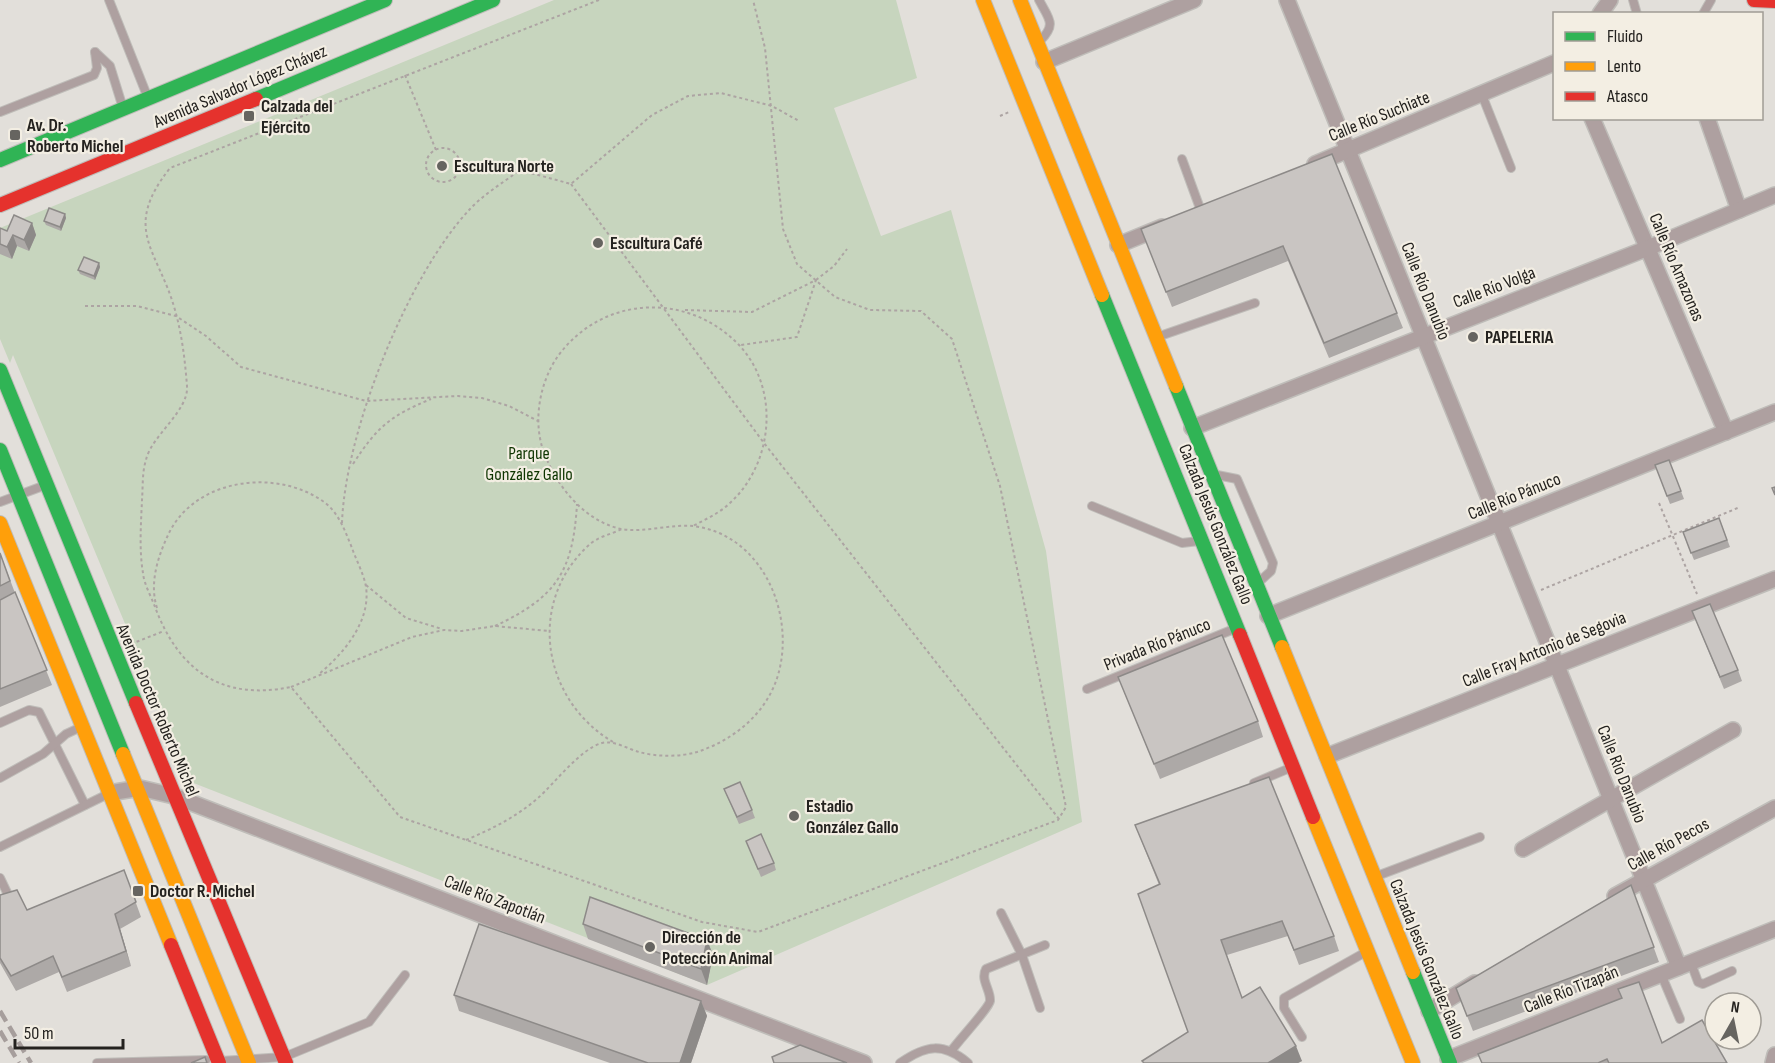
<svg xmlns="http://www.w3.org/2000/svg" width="1775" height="1063" font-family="'Sofia Sans Condensed',sans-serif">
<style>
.green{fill:#c7d5be}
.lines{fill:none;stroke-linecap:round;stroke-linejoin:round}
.lane-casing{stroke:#bfbdb9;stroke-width:10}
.street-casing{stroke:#bfbdb9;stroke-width:18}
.fast-casing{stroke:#bfbdb9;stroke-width:16}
.slow-casing{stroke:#bfbdb9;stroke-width:16}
.jam-casing{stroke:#bfbdb9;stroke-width:16}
.path{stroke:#ada4a3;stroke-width:2;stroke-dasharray:3 3;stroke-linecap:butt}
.lane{stroke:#aea0a0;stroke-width:8}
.street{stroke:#aea0a0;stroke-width:15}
.fast{stroke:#30b455;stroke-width:14}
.slow{stroke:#ff9f0a;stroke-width:14}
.jam{stroke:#e5322d;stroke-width:14}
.rail{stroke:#a69e9c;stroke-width:4.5;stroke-dasharray:12 6;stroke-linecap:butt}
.wall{fill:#ada9a7}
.shaded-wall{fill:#8d8a88}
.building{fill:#c9c5c2;stroke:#8d8a88;stroke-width:1.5}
.poi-dot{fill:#666460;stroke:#f3eee3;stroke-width:2}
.labels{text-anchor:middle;stroke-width:4.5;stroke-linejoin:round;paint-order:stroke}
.street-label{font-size:18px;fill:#24221f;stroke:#f3eee3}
.poi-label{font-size:18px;font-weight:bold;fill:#24221f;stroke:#f3eee3;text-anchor:start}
.park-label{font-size:18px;fill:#0e3500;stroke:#f3eee3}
</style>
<rect width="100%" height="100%" fill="#e2dfda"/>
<path class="green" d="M554 0H896L917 78 834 108 881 236 951 210 1046 551 1082 822 707 985 191 782 13 355 10 363 0 339V228Z"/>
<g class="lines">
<defs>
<g id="lane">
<path d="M109 0 148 98"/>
<path d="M1039 0C1049 19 1057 24 1040 41"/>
<path d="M1633 0 1637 14"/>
<path d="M1703 14 1711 0"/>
<path d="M95 52 110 66 123 108"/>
<path d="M1482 95 1511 168"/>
<path d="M0 112 94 75 97 68 95 52"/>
<path d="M1182 159 1201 211"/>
<path d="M1160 336 1255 303"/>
<path d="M1217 475 1237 479 1273 563 1271 571 1259 582"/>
<path d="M0 502 43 486"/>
<path d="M1092 506 1182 543 1199 541"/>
<path d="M1087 689 1234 629"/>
<path d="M0 723 29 710 39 712 85 805"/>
<path d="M0 778 43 754 66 734 81 727"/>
<path d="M1254 783 1290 768"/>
<path d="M0 847 108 794"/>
<path d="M1377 876 1480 837"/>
<path d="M0 878 11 901"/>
<path d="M1001 913 1022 955 1040 1008"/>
<path d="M1691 963 1698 982 1703 984 1732 971"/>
<path d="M1661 974 1680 1019"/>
<path d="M1302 1037 1284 1008V998L1364 953"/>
<path d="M952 1050C959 1040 989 1008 990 1001 991 990 980 980 986 969L1045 945"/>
<path d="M221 1061 284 1057 369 1022 405 975"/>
<path d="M97 1063 206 1060"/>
<path d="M900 1063C926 1045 943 1042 968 1063"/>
</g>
<g id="street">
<path d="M1287 0 1679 967"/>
<path d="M1600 14 1610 0"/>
<path d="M1044 62 1194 0"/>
<path d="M1592 118 1726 432"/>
<path d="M1707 118 1739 210"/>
<path d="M1315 164 1554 63"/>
<path d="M1118 245 1162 227"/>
<path d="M1192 428 1648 248 1775 195"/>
<path d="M1268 616 1775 412"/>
<path d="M1327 756 1775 579"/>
<path d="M109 793 140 788 174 796 864 1063"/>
<path d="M1523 849 1733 730"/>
<path d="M1615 896 1775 808"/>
<path d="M1429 1011 1475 983"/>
<path d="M1448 1059 1775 929"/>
<path d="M1773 1063 1775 1055"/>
</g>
<g id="fast">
<path d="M256 99 493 0"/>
<path d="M0 160 385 0"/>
<path d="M1102 295 1240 635"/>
<path d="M0 370 136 703"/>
<path d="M1176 386 1282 647"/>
<path d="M0 450 123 754"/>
<path d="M1413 972 1450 1063"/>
</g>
<g id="slow">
<path d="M983 0 1102 295"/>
<path d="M1020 0 1176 386"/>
<path d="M0 523 171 945"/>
<path d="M1282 647 1413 972"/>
<path d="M123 754 249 1063"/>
<path d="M1313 817 1413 1063"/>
</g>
<g id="jam">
<path d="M1754 0 1775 1"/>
<path d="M0 205 256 99"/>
<path d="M1240 635 1313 817"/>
<path d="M136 703 286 1063"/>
<path d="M171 945 219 1063"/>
</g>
</defs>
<use href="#lane" class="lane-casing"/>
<use href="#street" class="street-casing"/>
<use href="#fast" class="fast-casing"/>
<use href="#slow" class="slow-casing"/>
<use href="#jam" class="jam-casing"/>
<g class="path">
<path d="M599 0 170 168C121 230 158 249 175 310 182 335 185 360 187 386 189 411 151 436 146 460 142 472 143 487 142 500 141 523 139 550 143 573 144 584 151 596 155 607 179 671 222 701 291 687L400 817 702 922 758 932 1058 820 1066 807 1000 486 952 339 921 311 870 310 835 297 797 264 783 229 765 48 753 0"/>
<path d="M405 75 436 150"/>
<path d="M1000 116 1009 112"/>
<circle cx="443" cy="165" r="17"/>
<path d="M460 168 520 170 571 184 652 115 688 96 721 93 772 106 799 121"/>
<path d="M571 184 764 443 1059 819"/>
<path d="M816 280 834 266 847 249"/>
<path d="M85 306H137L176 316 206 336 241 367 366 401 458 396 482 398 509 406 538 421"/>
<path d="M685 310 752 312 816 280 797 337 741 345"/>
<path d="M353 464C377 427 390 416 431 399"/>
<path d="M1659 503 1697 594"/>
<path d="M342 523C345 433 407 276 470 209 484 194 504 182 520 170"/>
<path d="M366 585 406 618 442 629"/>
<path d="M1541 590 1740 507"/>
<path d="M157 608C149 583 158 556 169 533 196 478 277 468 324 502 339 513 345 531 352 548 356 560 364 574 366 587 371 622 343 654 318 675"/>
<path d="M495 626C557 597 573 571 577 504"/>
<path d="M131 644 164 631"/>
<path d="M291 687 412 637 444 630 462 631 495 626 549 631"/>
<path d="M613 742C542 700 526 602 589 545 597 537 612 534 622 529"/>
<path d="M466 840C492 829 516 817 538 798 555 783 580 749 602 743 614 740 628 749 639 752 657 757 680 757 697 752 734 740 767 713 778 675 796 614 762 534 693 526 670 524 644 533 621 529 585 521 558 488 545 455 532 424 539 383 558 356 602 296 686 291 738 344 780 387 774 462 731 502 720 513 706 519 693 526"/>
</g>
<use href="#lane" class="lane"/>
<use href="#street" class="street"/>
<use href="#fast" class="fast"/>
<use href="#slow" class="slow"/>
<use href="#jam" class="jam"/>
<g class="rail">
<path d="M0 1011 31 1063"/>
<path d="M0 1031 19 1063"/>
</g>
</g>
<g class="wall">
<path d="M1332 154 1403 328 1329 358 1288 261 1172 307 1147 244Z"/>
<path d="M65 214 66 218 61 231 46 225 44 221Z"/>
<path d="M32 223 36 235 29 251 17 246 12 259 0 254V228L7 231Z"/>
<path d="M99 263 100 267 95 280 80 274 78 270Z"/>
<path d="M1669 460 1684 499 1670 504 1655 465Z"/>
<path d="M1719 518 1730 547 1694 560 1683 532Z"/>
<path d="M0 553 15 593 52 685 0 707Z"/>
<path d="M1692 611 1738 670 1742 681 1724 689Z"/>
<path d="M1118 677 1258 721 1263 737 1160 779Z"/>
<path d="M724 789 752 810 755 818 739 824Z"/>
<path d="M1135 825 1334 936 1339 951 1299 965 1288 936 1227 955 1242 998 1302 1061 1298 1063H1143L1188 1032 1159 885Z"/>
<path d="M746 841 774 863 776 870 761 877Z"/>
<path d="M124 870 141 917 120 929 131 966 67 992 59 972 16 991 0 963V895L27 910Z"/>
<path d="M1631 885 1659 962 1473 1031 1456 988Z"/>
<path d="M583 924 707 940 713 955 707 985 588 939Z"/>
<path d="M1618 989 1662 1043 1727 1063H1482L1621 998Z"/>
<path d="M454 995 701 1001 707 1016 691 1063H610L459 1011Z"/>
</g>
<g class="shaded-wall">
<path d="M65 214 66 218 61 231 60 227Z"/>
<path d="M32 223 36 235 29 251 24 240Z"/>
<path d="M13 235 17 246 12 259 7 247Z"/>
<path d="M99 263 100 267 95 280 94 276Z"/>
<path d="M115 914 120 929 131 966 126 951Z"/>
<path d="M707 940 713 955 707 985 701 969Z"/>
<path d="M701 1001 707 1016 691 1063H680Z"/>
<path d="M1296 1046 1302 1061 1298 1063H1268Z"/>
</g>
<g class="building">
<path d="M1332 154 1397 313 1324 343 1283 246 1166 292 1141 229Z"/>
<path d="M49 208 65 214 60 227 44 221Z"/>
<path d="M14 215 32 223 24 240 13 235 7 247 0 244V228L7 231Z"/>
<path d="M84 257 99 263 94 276 78 270Z"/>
<path d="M1669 460 1681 491 1667 496 1655 465Z"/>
<path d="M1775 487V495L1772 488Z"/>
<path d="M1719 518 1727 540 1691 553 1683 532Z"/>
<path d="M0 553 10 581 0 586Z"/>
<path d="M15 592 47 670 0 689V600Z"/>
<path d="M1710 604 1738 670 1720 677 1692 611Z"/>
<path d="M1222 635 1258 721 1154 764 1118 677Z"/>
<path d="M1269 777 1334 936 1294 950 1282 921 1221 940 1242 998 1260 987 1296 1046 1268 1063H1144L1142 1061 1188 1032 1138 894 1160 884 1135 825Z"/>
<path d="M740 782 752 810 737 817 724 789Z"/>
<path d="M761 834 774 863 758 869 746 841Z"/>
<path d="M124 870 136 902 115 914 126 951 62 977 53 956 11 976 0 958V895L17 890 27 910Z"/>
<path d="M1631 885 1654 947 1467 1016 1456 988Z"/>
<path d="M590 897 707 940 701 969 583 924Z"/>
<path d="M479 924 701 1001 680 1063H648L454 995Z"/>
<path d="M1639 982 1662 1043 1702 1020 1727 1063H1609L1607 1059 1598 1063H1482L1478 1054 1622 998 1618 989Z"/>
<path d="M800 1045 847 1063H774L772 1057Z"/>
<path d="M205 1057 207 1063H191Z"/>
</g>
<g class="poi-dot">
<rect x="243" y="110" width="12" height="12" rx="3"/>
<rect x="9" y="129" width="12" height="12" rx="3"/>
<circle cx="442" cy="166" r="6"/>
<circle cx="598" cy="243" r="6"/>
<circle cx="1473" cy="337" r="6"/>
<circle cx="794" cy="816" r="6"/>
<rect x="132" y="885" width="12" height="12" rx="3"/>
<circle cx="650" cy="947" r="6"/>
</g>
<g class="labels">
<g class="street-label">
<text transform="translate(240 86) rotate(-23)" y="6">Avenida Salvador López Chávez</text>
<text transform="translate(1379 116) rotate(-22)" y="6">Calle Río Suchiate</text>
<text transform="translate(1677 267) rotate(67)" y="6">Calle Río Amazonas</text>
<text transform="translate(1494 287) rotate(-21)" y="6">Calle Río Volga</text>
<text transform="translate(1426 291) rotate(68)" y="6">Calle Río Danubio</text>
<text transform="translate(1514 496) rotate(-22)" y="6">Calle Río Pánuco</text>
<text transform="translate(1216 524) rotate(68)" y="6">Calzada Jesús González Gallo</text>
<text transform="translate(1157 644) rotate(-22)" y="6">Privada Río Pánuco</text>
<text transform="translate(1544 649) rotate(-22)" y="6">Calle Fray Antonio de Segovia</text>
<text transform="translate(158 710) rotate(67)" y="6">Avenida Doctor Roberto Michel</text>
<text transform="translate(1622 774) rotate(68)" y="6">Calle Río Danubio</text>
<text transform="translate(1668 844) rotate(-29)" y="6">Calle Río Pecos</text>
<text transform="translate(495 899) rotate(21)" y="6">Calle Río Zapotlán</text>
<text transform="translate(1427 959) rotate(68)" y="6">Calzada Jesús González Gallo</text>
<text transform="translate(1571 989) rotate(-22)" y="6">Calle Río Tizapán</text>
</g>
<g class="poi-label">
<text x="261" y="112">Calzada del<tspan x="261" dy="21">Ejército</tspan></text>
<text x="27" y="131">Av. Dr.<tspan x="27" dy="21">Roberto Michel</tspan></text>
<text x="454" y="172">Escultura Norte</text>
<text x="610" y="249">Escultura Café</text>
<text x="1485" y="343">PAPELERIA</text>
<text x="806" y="812">Estadio<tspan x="806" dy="21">González Gallo</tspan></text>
<text x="150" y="897">Doctor R. Michel</text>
<text x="662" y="943">Dirección de<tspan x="662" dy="21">Potección Animal</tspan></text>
</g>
<g class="park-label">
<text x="529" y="459">Parque<tspan x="529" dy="21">González Gallo</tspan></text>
</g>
</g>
<rect x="1553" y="12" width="210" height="108" fill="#f3eee3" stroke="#a09c95" stroke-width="1.5"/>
<rect x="1565" y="32" width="30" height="9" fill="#30b455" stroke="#a09c95" stroke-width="1.5"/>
<text x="1607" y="42" font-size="18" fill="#24221f">Fluido</text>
<rect x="1565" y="62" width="30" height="9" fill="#ff9f0a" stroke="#a09c95" stroke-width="1.5"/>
<text x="1607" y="72" font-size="18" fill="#24221f">Lento</text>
<rect x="1565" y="92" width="30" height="9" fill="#e5322d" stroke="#a09c95" stroke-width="1.5"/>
<text x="1607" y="102" font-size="18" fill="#24221f">Atasco</text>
<g transform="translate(1733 1021) rotate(9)"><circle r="28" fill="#f3eee3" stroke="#a09c95" stroke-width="1.5"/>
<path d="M0-4.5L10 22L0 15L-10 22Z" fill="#666460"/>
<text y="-9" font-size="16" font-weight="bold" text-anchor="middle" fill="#24221f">N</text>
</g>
<path d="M15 1039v9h108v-9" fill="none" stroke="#24221f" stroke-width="3"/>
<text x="24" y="1039" font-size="18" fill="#24221f" stroke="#f3eee3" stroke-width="4.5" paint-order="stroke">50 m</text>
</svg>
